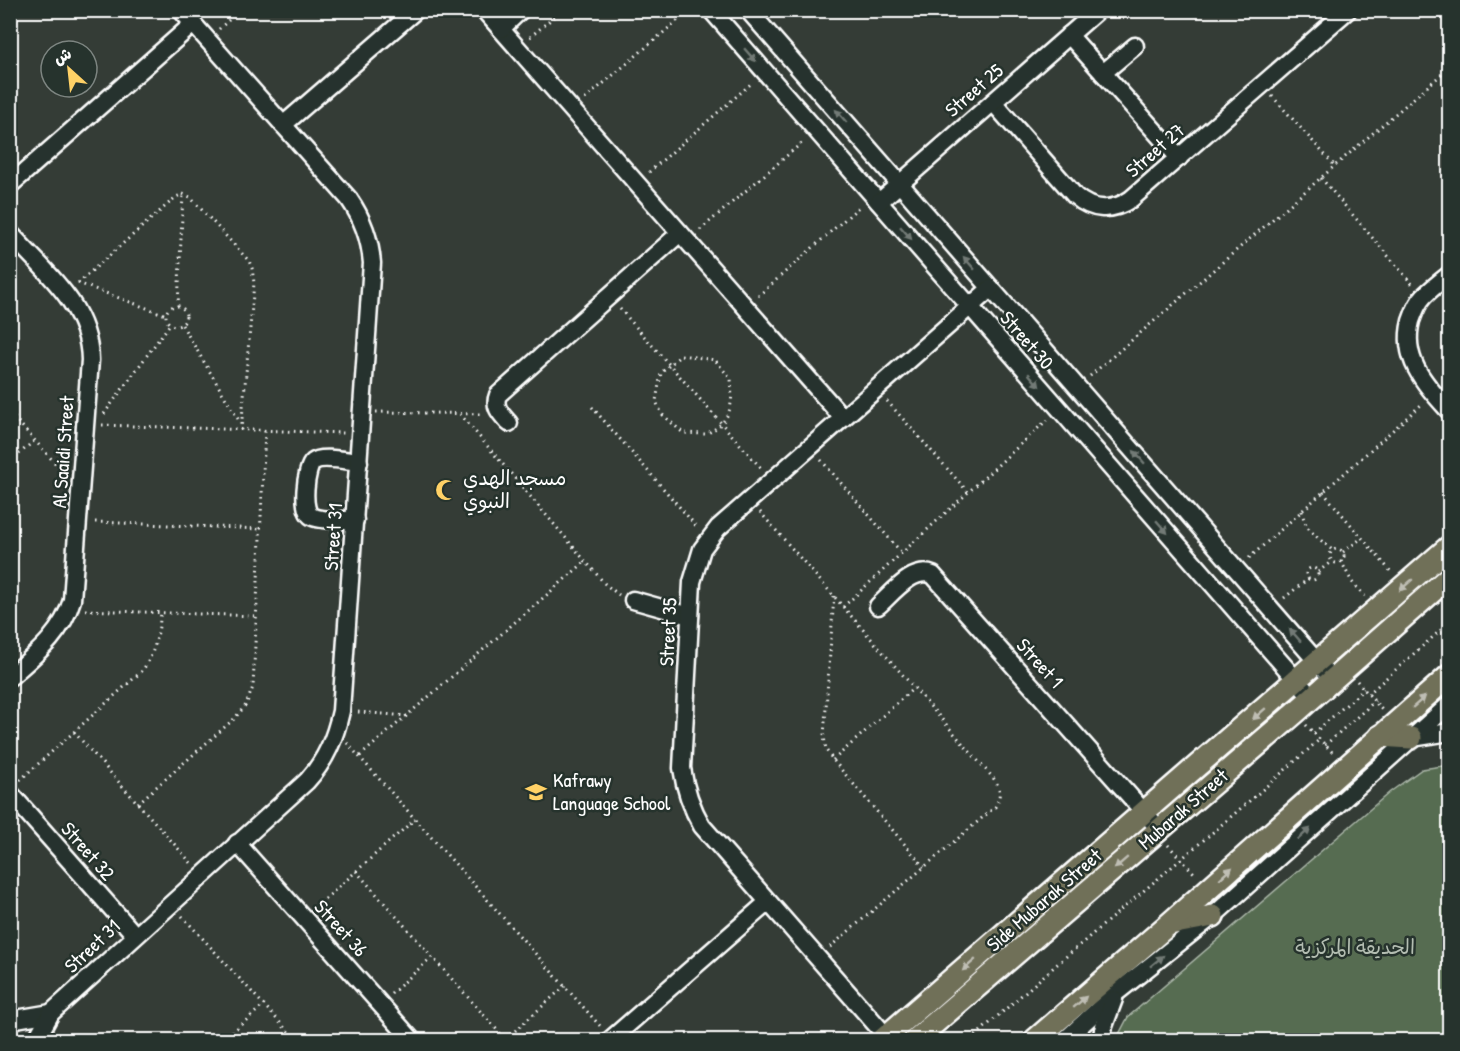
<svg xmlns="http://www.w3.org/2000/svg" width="1460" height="1051" font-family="'Patrick Hand','Playpen Sans Arabic',sans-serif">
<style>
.green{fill:#566c51;stroke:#aab6a8;stroke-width:1.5}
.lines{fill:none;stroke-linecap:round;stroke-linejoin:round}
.minor-casing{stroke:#fff;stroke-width:21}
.major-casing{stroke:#fff;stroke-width:26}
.path{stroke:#fff;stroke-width:3;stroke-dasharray:1.5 4.5;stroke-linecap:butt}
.minor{stroke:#26332d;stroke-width:16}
.major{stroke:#706f59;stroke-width:21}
.oneway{fill:#727a76}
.oneway2{fill:#bfbeb4}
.labels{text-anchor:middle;stroke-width:5;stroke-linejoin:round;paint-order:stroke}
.street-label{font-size:20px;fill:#fff;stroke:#26332d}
.poi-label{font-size:20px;fill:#fff;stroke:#26332d;text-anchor:start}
.park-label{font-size:20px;fill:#b3bdb1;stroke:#26332d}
</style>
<rect width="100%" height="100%" fill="#343c36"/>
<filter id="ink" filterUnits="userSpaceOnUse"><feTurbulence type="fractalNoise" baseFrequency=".0167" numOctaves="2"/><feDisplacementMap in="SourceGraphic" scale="12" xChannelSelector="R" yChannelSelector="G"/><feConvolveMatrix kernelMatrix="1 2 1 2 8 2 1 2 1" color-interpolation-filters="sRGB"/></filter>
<g filter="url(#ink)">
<path class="green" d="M1449 765V1040H1116L1128 1017 1390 792 1422 769Z"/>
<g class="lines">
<defs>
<g id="minor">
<path d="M484 10 843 418"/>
<path d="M711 10 1312 698"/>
<path d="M748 10 1333 680"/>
<path d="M501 29 521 10"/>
<path d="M1069 35 1179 158"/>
<path d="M1103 73 1135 46"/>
<path d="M993 102 1075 196C1092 211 1112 212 1131 199L1348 10"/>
<path d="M283 125 416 10"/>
<path d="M10 185 193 24"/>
<path d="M879 202 1098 10"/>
<path d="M10 233C45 272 89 305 90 360L72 600C62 634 36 654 10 677"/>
<path d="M1450 274C1441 281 1432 288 1424 296 1418 302 1414 312 1411 321 1401 360 1426 385 1450 412"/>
<path d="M509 423C501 414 493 407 498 395L680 233"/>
<path d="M355 520C343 520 323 521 313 517 300 513 306 467 313 462 321 455 348 461 359 462"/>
<path d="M633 600 690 616"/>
<path d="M878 606C892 594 913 566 933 575L1160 830"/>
<path d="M1412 738 1450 732"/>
<path d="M10 793 135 935"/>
<path d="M237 843 412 1040"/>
<path d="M10 1020 51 1013"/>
<path d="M886 1036 702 826C691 807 685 790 682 768L692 582 702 549 718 528 991 288"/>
<path d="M36 1040 51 1013 307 781C326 760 335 738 341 711L372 263C370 239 363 219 349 199L181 10"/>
<path d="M610 1040 768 902"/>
<path d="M1065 1040 1116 993 1213 916 1450 704"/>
<path d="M1101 1040 1104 1026 1114 999"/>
</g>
<g id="major">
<path d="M1380 736 1411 738"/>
<path d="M1170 924 1213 916"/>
<path d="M882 1040 1450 546"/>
<path d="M915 1040 1295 713 1450 576"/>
<path d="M1035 1040 1169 924 1450 675"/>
</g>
</defs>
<use href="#minor" class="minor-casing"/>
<use href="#major" class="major-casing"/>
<g class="path">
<path d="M219 29 240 10"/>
<path d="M530 37 562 10"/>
<path d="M1272 96 1335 166"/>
<path d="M585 99 690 10"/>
<path d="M649 172 753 82"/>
<path d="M1321 178 1414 286"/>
<path d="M700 230 804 141"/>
<path d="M78 283 176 197 183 194 190 197 249 261 252 268 254 283 241 430"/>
<path d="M78 283 166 315"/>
<path d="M758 296 861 205"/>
<path d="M178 306 183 194"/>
<circle cx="176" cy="316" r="10"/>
<path d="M620 309 761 468"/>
<path d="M182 325 241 424"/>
<path d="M681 355 715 360 731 379C733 405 732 421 706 434L683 433 663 415 659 408 656 401 661 373Z"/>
<path d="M1090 376 1450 67"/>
<path d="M887 401 968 492"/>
<path d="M592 407 697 527"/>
<path d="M376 412 483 414"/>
<path d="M10 413 65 474"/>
<path d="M104 414 170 324"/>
<path d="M460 414 605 584 619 595"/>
<path d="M102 425 344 433"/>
<path d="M821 460 901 552"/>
<path d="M10 462 35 440"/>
<path d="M1323 492 1392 573"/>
<path d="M1302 511C1305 532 1319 537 1333 551"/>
<path d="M760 512 994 779C1001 788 1001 797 995 807L830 947"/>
<path d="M95 522 261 529"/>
<circle cx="1337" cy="556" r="7"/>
<path d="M1343 552 1362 538"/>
<path d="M1249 558 1421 405"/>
<path d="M1341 561 1352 582 1365 596"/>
<circle cx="1312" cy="574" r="6"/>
<path d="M1318 572 1332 561"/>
<path d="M834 596 824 736 826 750 833 760 924 867"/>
<path d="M1284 598 1308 579"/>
<path d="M843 607 1047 420"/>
<path d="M85 610 257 616"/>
<path d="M1357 681 1382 710"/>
<path d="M1368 694 1450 622"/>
<path d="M358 712 407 716"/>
<path d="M1306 725 1333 753"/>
<path d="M74 732 193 865"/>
<path d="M1314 733 1364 689"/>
<path d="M347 743 601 1027"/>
<path d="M1325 745 1375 701"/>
<path d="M360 756 586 561"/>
<path d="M833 760 914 688"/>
<path d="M20 780 142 671C155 653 158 635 161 613"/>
<path d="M138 803 234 719 246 705 253 687 265 431"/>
<path d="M1168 845 1196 875"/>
<path d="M356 871 505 1039"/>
<path d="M316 907 415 819"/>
<path d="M182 916 296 1040"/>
<path d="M391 994 432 957"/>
<path d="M506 1039 565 986"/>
<path d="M223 1040 264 1005"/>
<path d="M971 1040C1085 937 1205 842 1320 739"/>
</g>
<use href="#minor" class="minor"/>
<use href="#major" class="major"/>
</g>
<defs><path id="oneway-solid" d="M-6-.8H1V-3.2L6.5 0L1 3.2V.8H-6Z" transform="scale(1.5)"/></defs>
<g class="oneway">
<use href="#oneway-solid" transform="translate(750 55) rotate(49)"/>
<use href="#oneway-solid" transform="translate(841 116) rotate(-131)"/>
<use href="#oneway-solid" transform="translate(906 233) rotate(49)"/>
<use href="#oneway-solid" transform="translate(969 263) rotate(-131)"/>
<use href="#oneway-solid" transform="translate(1034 380) rotate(49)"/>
<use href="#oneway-solid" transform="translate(1139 457) rotate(-131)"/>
<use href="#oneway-solid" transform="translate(1162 527) rotate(49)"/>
<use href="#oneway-solid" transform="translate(1295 635) rotate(-131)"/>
<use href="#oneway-solid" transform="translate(1304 834) rotate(-42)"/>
<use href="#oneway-solid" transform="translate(1157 961) rotate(-39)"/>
</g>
<g class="oneway2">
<use href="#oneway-solid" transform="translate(1406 585) rotate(139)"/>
<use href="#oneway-solid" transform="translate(1419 702) rotate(-41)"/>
<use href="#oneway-solid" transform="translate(1259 714) rotate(139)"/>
<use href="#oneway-solid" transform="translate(1121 863) rotate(139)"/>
<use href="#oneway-solid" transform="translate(1226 873) rotate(-42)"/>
<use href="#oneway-solid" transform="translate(969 965) rotate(139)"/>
<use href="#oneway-solid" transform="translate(1080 1002) rotate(-41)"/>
</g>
</g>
<defs>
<symbol id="mosque-bare" viewBox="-9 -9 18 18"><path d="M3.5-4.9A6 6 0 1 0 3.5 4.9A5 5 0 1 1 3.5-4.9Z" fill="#ffd166" stroke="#26332d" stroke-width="2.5" paint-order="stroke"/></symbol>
<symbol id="school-bare" viewBox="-9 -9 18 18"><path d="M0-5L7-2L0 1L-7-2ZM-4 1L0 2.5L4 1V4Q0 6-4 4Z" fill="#ffd166" stroke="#26332d" stroke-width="2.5" paint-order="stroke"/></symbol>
</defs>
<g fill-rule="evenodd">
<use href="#mosque-bare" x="431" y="475" width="30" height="30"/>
<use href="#school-bare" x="521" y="777" width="30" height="30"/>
</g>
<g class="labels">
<g class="street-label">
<text transform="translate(974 90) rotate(-41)" y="7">Street 25</text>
<text transform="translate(1155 150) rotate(-41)" y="7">Street 27</text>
<text transform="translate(1027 340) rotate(49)" y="7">Street 30</text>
<text transform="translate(63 452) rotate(-86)" y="7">Al Saaidi Street</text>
<text transform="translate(333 537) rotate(-86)" y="7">Street 31</text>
<text transform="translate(668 632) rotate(-87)" y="7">Street 35</text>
<text transform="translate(1040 663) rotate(48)" y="7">Street 1</text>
<text transform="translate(1183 809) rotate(-41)" y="7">Mubarak Street</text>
<text transform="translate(88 851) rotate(49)" y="7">Street 32</text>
<text transform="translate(1044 900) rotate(-41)" y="7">Side Mubarak Street</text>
<text transform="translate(341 928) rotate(48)" y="7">Street 36</text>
<text transform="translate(92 946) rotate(-43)" y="7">Street 31</text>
</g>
<g class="poi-label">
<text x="463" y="485">مسجد الهدي<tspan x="463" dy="23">النبوي</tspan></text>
<text x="553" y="787">Kafrawy<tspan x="553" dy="23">Language School</tspan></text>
</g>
<g class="park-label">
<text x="1355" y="954">الحديقة المركزية</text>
</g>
</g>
<rect width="1460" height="1051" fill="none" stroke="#26332d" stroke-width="36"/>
<rect x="18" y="18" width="1424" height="1015" fill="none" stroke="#fff" stroke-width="2" filter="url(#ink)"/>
<g transform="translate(69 69) rotate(333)"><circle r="28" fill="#26332d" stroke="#7d8581" stroke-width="1.5"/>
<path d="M0-4.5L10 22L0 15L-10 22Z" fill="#ffd166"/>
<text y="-9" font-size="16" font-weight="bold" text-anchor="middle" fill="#ffffff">ش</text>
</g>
</svg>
